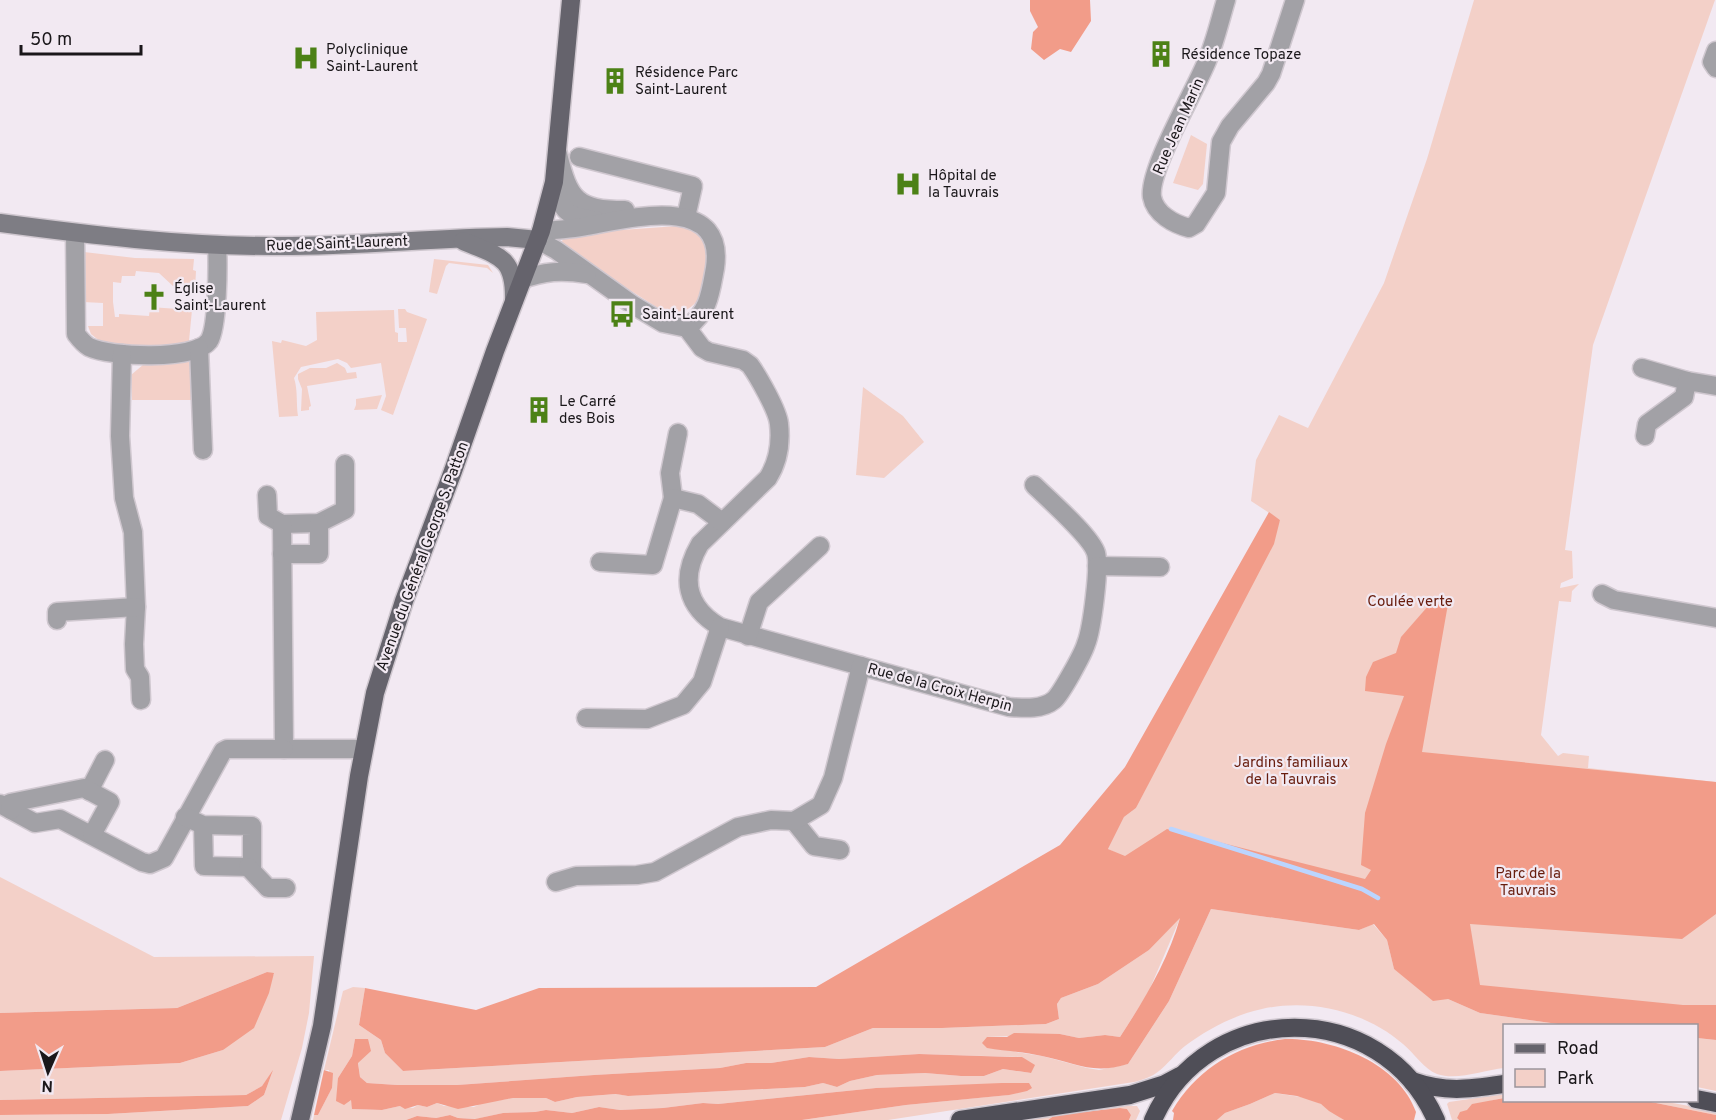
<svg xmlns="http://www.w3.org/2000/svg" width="1716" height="1120" font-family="Overpass,sans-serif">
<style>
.green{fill:#f3d0c8;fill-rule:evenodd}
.forest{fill:#f29c89}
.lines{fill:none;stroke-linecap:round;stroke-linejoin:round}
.stream{stroke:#bbd5ff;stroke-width:4.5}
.street-casing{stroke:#cfc7cf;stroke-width:21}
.secondary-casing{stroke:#cfc7cf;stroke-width:21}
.primary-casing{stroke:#cfc7cf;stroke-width:21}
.highway-casing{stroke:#cfc7cf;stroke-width:21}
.street{stroke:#a2a1a6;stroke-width:18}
.secondary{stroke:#7e7d84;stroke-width:18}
.primary{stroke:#65636c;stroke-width:18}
.highway{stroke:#4f4e57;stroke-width:18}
.labels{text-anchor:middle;stroke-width:4.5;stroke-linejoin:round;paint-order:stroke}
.poi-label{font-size:15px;fill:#1a171a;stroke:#f2e9f2;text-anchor:start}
.street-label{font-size:15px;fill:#1a171a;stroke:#f2e9f2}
.park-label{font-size:15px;fill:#681d0e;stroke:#f2e9f2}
</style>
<rect width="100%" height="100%" fill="#f2e9f2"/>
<g class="green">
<path d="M1474 0H1715L1593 345 1565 550 1572 551 1573 578 1561 583 1560 588 1579 584 1572 591 1571 602 1559 601 1541 735 1558 756 1563 753 1589 756 1588 768 1716 782V1017L1473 997 1384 913 1181 884 1108 849 1124 817 1136 808 1280 520 1251 501 1256 460 1279 415 1308 428 1384 283 1427 159Z"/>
<path d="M1191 135 1207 144 1203 184 1198 190 1173 183Z"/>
<path d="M678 226 692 229 706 241C708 274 707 322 661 310L561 246 564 234Z"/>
<path d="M84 252 135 258 194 259 193 270 196 271 195 289H189V284L173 286 159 273 136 271 135 276H122L121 283 113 282V302L115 317H119V314L149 316 150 307 192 310 189 341 166 348H131L102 343 91 334 88 326H103V303L83 302Z"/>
<path d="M434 259 488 265 493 273 487 268 449 263 446 266 437 294 429 292Z"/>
<path d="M398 309H405L407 312 427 319 393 415 381 410 386 396 381 363 351 368 347 363 338 359 301 367 294 378C298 390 296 403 298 416L279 417 272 341 281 343 282 340 306 346 317 340 316 312 394 310 395 332 398 333V342H407L406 328H399Z"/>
<path d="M150 359H190L192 400H132L131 375Z"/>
<path d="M337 363 345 368 347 373 356 372 357 378 307 386 311 406 309 407V410L301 411 302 389 298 379V374L310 368H326Z"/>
<path d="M863 387 903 416 924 442 884 478 856 475Z"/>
<path d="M382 395 377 409 354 410 356 405V399Z"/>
<path d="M0 877 154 957 314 956 309 1013 302 1048 281 1120H0V1115L108 1114 248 1106 264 1095 272 1073 262 1086 246 1095 0 1100V1071L180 1063 223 1050 274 974 267 972 177 1008 0 1013Z"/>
<path d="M1211 909 1359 930 1373 924 1387 940 1394 969 1448 999 1480 1013 1565 1025 1504 1026V1068C1484 1070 1457 1081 1437 1074 1424 1069 1414 1053 1403 1044 1366 1012 1311 998 1262 1009 1234 1015 1208 1029 1185 1046 1175 1054 1168 1064 1159 1071 1152 1077 1142 1080 1134 1082L888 1120H802L906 1105 1008 1095 1029 1083 876 1088 718 1104 703 1103 663 1108 620 1110 599 1107 572 1113 546 1110 535 1112 503 1113 476 1119 458 1118 450 1115 436 1118 417 1116 406 1120H313L314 1115H318L332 1088 329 1070H324L343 991 353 987 365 988 359 1025 381 1040 385 1053 403 1071 825 1047 873 1028H942L1046 1024 1059 1019 1057 1004 1061 998 1098 984 1149 950 1181 916 1148 993 1120 1037 1105 1035 1079 1038 1060 1034 987 1037 1016 1052 1042 1056 1087 1068 1099 1070 1128 1064 1169 1001ZM355 1039 360 1077 367 1083 397 1085H457L594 1075 720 1068 746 1063H771L809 1057 839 1059 919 1054 1022 1057 1031 1073 1003 1069 984 1076H961L925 1073 877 1075 850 1081 837 1087 823 1083 805 1087 628 1096 617 1094 577 1097 555 1102 546 1098H513L482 1103 474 1107 444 1106 437 1103 427 1107 418 1105 413 1108 400 1106 382 1110 353 1109 351 1100 338 1078 352 1056Z"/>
<path d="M1696 1038 1716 1040V1091L1697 1087Z"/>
<path d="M1275 1093C1290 1096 1306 1096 1319 1103 1328 1107 1336 1115 1344 1120H1217L1225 1113 1250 1104Z"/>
<path d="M1504 1094V1098C1488 1100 1471 1108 1457 1118L1459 1120H1452L1447 1104 1449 1102Z"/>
<path d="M1646 1101H1662L1716 1111V1115Z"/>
<path d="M1127 1106H1137L1140 1111 1136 1120H1129L1131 1115 1127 1109 1120 1108 1055 1115 1048 1120H1012Z"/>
</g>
<g class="forest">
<path d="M1030 0H1090L1091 21 1071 52 1060 49 1044 60 1031 49 1033 32 1038 27 1030 11Z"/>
<path d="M1269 512 1280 520 1274 544 1136 808 1124 817 1108 849 1125 856 1167 829 1365 879 1371 870 1361 865 1365 813 1386 744 1404 696 1365 691 1366 677 1373 662 1396 653 1401 637 1429 605 1448 604 1422 752 1716 782V914L1682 939 1470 924 1480 985 1683 1005H1716V1040L1697 1038 1696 1026 1565 1025 1480 1013 1448 999 1433 1001 1394 969 1387 940 1374 924 1359 930 1211 909 1169 1001 1128 1064C1092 1075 1076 1063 1042 1056 1024 1052 1005 1051 987 1048L982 1043 987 1037H1007L1014 1033 1060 1034 1079 1038 1105 1035 1120 1037C1144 1000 1168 961 1180 918L1149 950 1098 984 1061 998 1057 1004 1059 1019 1046 1024 942 1028H873L825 1047 403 1071 385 1053 381 1040 359 1025 365 988 476 1010 539 988 816 987 1060 845 1125 767Z"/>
<path d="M267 972 274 973 269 993 254 1028 223 1050 180 1063 0 1071V1013L177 1008Z"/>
<path d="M355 1039H368L371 1051 358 1063 360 1077 367 1083 397 1085H457L594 1075 720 1068 746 1063H771L809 1057 839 1059 919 1054 1012 1057H1022L1035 1065 1031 1073 1003 1069 984 1076H961L925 1073 877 1075 850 1081 837 1087 823 1083 805 1087 628 1096 616 1094 577 1097 555 1102 546 1098H513L458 1109 437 1103 427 1107 418 1105 405 1109 400 1106 382 1110 352 1109 351 1100 344 1105 336 1101 338 1078 352 1056Z"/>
<path d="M1285 1039C1333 1038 1399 1063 1416 1112L1414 1120H1344L1329 1111 1321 1104 1297 1096 1275 1093 1250 1104 1225 1113 1217 1120H1173L1174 1113 1172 1111C1197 1069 1237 1045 1285 1039Z"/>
<path d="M273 1070 264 1095 248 1106 108 1114 0 1115V1100L246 1095 262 1086Z"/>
<path d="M324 1070 333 1073 332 1088 318 1115H314Z"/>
<path d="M1002 1083H1029L1032 1088 1027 1091 1009 1095 906 1105 802 1120H379H406L417 1116 436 1118 450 1115 458 1118 475 1119 503 1113 535 1112 546 1110 572 1113 599 1107 620 1110 663 1108 703 1103 718 1104 876 1088Z"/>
<path d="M1504 1098V1100L1646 1101 1716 1115V1120H1459L1457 1118 1460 1112 1467 1110 1472 1104Z"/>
<path d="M1120 1108 1127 1109 1131 1115 1129 1120H1048L1055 1115Z"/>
</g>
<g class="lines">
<path class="stream" d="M1171 829 1362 889 1378 898"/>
<defs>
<g id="street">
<path d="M1226 0C1220 20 1215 42 1207 61 1195 91 1148 170 1152 197 1155 214 1174 224 1189 228L1196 224 1216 193 1221 142 1230 126 1266 83 1271 74 1295 0"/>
<path d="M1716 51 1712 62 1716 68"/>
<path d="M558 154C569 200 577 210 625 210"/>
<path d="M579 157 693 186 686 217"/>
<path d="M554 182C563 215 566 215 599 221"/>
<path d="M541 231C556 230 572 229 587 226 630 218 726 193 715 268 710 295 709 311 687 328"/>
<path d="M75 233 76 334C79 338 84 344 89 347 110 357 194 361 209 341 218 327 218 263 217 245"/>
<path d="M538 240 556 250 633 305 663 323 687 328 702 348 709 352 743 360 750 365C758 376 778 411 779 424 781 442 778 462 768 478L700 544C680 578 686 607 720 627L1009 707C1023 708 1042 710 1054 700 1061 694 1083 654 1086 644 1092 629 1100 567 1096 553 1091 536 1048 499 1034 485"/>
<path d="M521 280C544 271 562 270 587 274"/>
<path d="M199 348 203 450"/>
<path d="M122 354 120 436 124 498 133 532 136 607 134 644 135 669 140 677 141 700"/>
<path d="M1642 368 1687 381"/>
<path d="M1645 436 1647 424 1684 397 1687 381 1716 386"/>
<path d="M267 495 268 516 282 524 319 523 345 510V464"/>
<path d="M673 498 670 473 678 433"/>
<path d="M282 524 284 749H363"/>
<path d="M282 554H319V523"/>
<path d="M600 562 653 565 673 498 698 504 722 522"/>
<path d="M1097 566 1160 567"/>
<path d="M1602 594 1614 600 1716 618"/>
<path d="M57 620V612L136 607"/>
<path d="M748 636 759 602 820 546"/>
<path d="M586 718 647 719 683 705 702 682 720 627"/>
<path d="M89 791 105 760"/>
<path d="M0 804 35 823 60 819 142 862 150 864 164 858 223 751 227 749H284"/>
<path d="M11 810 10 803 84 788 110 802 92 835"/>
<path d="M185 817 203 825 252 826V867L204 866 203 825"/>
<path d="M794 821 814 846 840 850"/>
<path d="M248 867 268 888H286"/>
<path d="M556 882 576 876 637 875 655 872 738 827 771 820 794 821 821 805 833 778 861 666"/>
</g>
<g id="secondary">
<path d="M0 223C90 235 180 246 271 246 350 247 429 238 507 237L538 240"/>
<path d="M463 241C499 256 515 257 514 300"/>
</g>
<path id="primary" d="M300 1120 322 1026 359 776 375 693 404 601 453 471 495 351 541 231 554 182 571 0"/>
<g id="highway">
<path d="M1412 1081C1446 1093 1470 1089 1504 1084"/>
<path d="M1696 1099 1716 1103"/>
<path d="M960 1120 1130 1095 1165 1084 1180 1076"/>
<path d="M1153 1120C1207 997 1382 997 1436 1120"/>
</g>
</defs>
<use href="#street" class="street-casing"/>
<use href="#secondary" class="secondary-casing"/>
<use href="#primary" class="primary-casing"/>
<use href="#highway" class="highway-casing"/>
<use href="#street" class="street"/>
<use href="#secondary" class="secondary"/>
<use href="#primary" class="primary"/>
<use href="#highway" class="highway"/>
</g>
<defs>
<symbol id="building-bare" viewBox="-9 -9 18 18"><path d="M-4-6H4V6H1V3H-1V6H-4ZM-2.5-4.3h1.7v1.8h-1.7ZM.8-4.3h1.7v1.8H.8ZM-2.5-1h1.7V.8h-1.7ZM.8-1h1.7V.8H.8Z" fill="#4c8116" stroke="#f2e9f2" stroke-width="2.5" paint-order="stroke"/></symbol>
<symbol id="hospital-bare" viewBox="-9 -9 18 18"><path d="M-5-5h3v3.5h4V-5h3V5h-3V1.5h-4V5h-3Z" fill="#4c8116" stroke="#f2e9f2" stroke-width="2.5" paint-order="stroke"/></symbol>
<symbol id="church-bare" viewBox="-9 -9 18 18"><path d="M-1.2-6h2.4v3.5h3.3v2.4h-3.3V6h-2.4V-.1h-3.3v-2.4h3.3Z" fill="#4c8116" stroke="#f2e9f2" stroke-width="2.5" paint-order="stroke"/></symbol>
<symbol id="bus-bare" viewBox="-9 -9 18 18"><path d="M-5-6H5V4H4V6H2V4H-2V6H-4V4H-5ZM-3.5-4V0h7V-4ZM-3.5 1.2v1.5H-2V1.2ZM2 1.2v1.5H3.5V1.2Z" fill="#4c8116" stroke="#f2e9f2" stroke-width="2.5" paint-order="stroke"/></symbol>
</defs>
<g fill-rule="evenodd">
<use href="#building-bare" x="1142" y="35" width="38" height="38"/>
<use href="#hospital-bare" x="287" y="39" width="38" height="38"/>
<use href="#building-bare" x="596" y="62" width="38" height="38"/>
<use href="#hospital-bare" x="889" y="165" width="38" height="38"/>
<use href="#church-bare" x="135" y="278" width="38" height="38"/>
<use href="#bus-bare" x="603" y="295" width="38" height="38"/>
<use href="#building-bare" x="520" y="391" width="38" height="38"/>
</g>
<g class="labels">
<g class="poi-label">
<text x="326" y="54">Polyclinique<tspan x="326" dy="17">Saint-Laurent</tspan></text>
<text x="1181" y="59">Résidence Topaze</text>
<text x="635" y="77">Résidence Parc<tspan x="635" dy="17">Saint-Laurent</tspan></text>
<text x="928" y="180">Hôpital de<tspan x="928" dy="17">la Tauvrais</tspan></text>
<text x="174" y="293">Église<tspan x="174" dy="17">Saint-Laurent</tspan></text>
<text x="642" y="319">Saint-Laurent</text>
<text x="559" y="406">Le Carré<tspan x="559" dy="17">des Bois</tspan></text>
</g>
<g class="street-label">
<text transform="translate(1178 126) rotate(-66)" y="5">Rue Jean Marin</text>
<text transform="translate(337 243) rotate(-2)" y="5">Rue de Saint-Laurent</text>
<text transform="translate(422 556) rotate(-70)" y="5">Avenue du Général George S. Patton</text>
<text transform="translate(940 687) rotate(15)" y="5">Rue de la Croix Herpin</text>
</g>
<g class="park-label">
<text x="1410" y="606">Coulée verte</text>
<text x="1291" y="767">Jardins familiaux<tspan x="1291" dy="17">de la Tauvrais</tspan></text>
<text x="1528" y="878">Parc de la<tspan x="1528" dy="17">Tauvrais</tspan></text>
</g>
</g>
<rect x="1503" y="1024" width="195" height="78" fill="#f2e9f2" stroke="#9c959c" stroke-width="1.5"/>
<rect x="1515" y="1044" width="30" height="9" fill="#65636c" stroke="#9c959c" stroke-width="1.5"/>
<text x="1557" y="1054" font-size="18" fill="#1a171a">Road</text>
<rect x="1515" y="1069" width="30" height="18" fill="#f3d0c8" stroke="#9c959c" stroke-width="1.5"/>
<text x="1557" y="1084" font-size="18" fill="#1a171a">Park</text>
<g transform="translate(48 1072) rotate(183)" stroke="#f2e9f2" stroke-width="4.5" paint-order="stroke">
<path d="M0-4.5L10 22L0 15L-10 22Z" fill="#1a171a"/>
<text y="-9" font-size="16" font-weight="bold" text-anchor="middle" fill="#1a171a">N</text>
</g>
<path d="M21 45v9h120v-9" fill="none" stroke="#1a171a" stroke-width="3"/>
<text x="30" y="45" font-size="18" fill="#1a171a" stroke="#f2e9f2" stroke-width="4.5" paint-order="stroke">50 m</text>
</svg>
